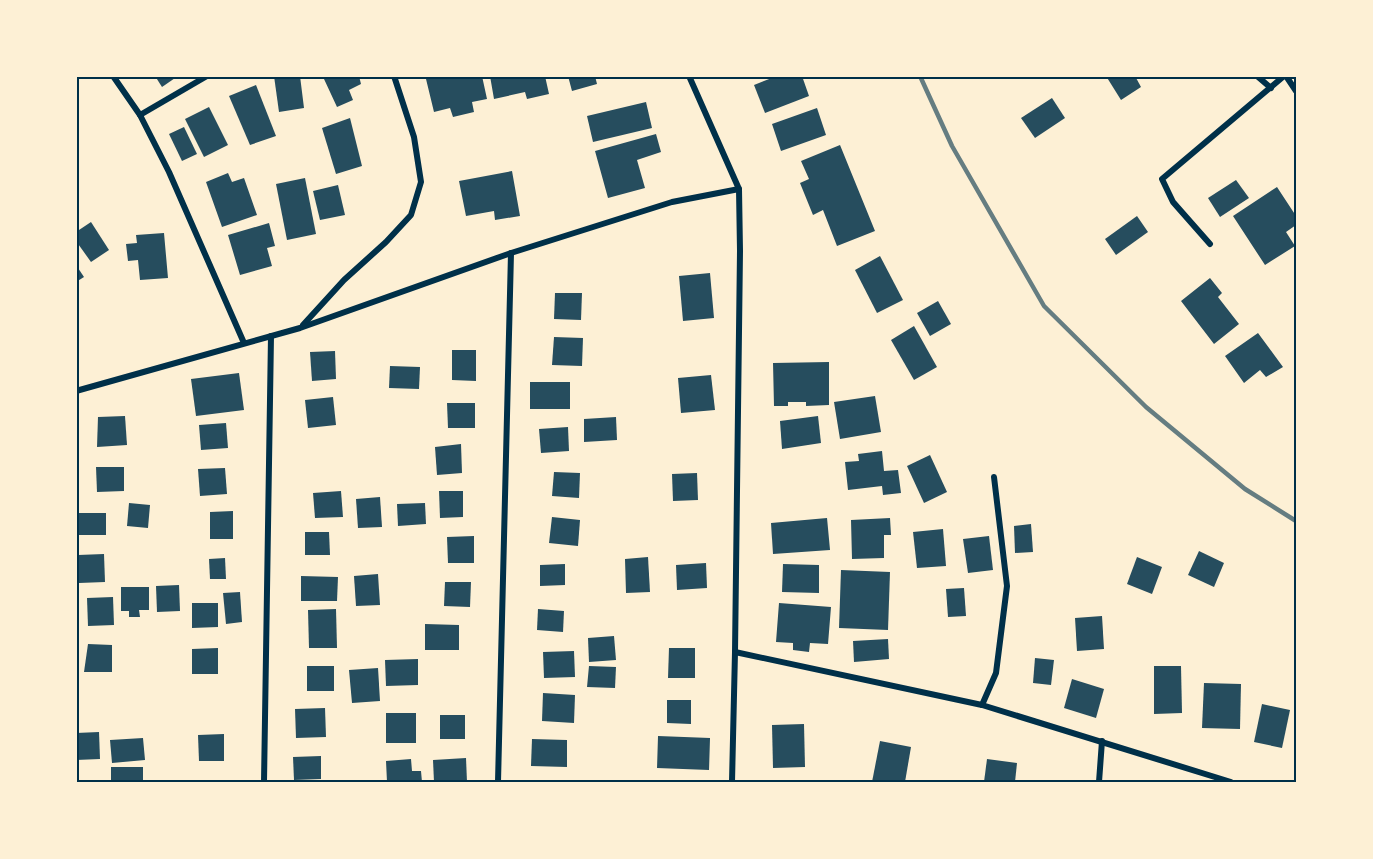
<svg xmlns="http://www.w3.org/2000/svg" width="1373" height="859" font-family="'Nunito Sans',sans-serif">
<style>
.building{fill:#264d5e}
.lines{fill:none;stroke-linecap:round;stroke-linejoin:round}
.minor{stroke:#003049;stroke-width:6}
.rail{stroke:#657d81;stroke-width:4.5}
.neatline{fill:none;stroke:#003049;stroke-width:2}
</style>
<rect width="100%" height="100%" fill="#fdf0d5"/>
<g class="building">
<path d="M155 76H178L162 87Z"/>
<path d="M274 76H300L304 108 279 112Z"/>
<path d="M329 76H359L361 84 349 90 353 100 337 107 324 79Z"/>
<path d="M436 76H482L487 99 472 102 474 112 453 117 450 108 434 112 426 79Z"/>
<path d="M490 76H545L549 94 527 99 525 92 494 99Z"/>
<path d="M568 76H595L597 84 572 91Z"/>
<path d="M777 76H802L809 96 765 113 754 85Z"/>
<path d="M1106 76H1135L1141 87 1121 100Z"/>
<path d="M256 85 276 136 250 145 229 96Z"/>
<path d="M1052 98 1065 118 1035 138 1021 118Z"/>
<path d="M646 102 652 128 593 142 587 116Z"/>
<path d="M209 107 228 145 204 157 185 119Z"/>
<path d="M817 108 826 135 781 151 772 124Z"/>
<path d="M350 118 362 166 336 174 322 128Z"/>
<path d="M184 127 197 154 182 161 169 134Z"/>
<path d="M656 134 661 152 637 160 645 188 608 198 595 151Z"/>
<path d="M840 145 875 231 837 246 823 210 813 215 800 183 809 179 801 161Z"/>
<path d="M512 171 520 216 495 220 494 211 466 216 459 181Z"/>
<path d="M228 173 232 182 244 178 257 215 222 227 206 182Z"/>
<path d="M305 178 316 234 287 240 276 184Z"/>
<path d="M1236 180 1249 198 1220 217 1208 198Z"/>
<path d="M338 185 345 215 320 220 313 191Z"/>
<path d="M1277 187 1296 216V225L1286 232 1295 246 1265 265 1233 216Z"/>
<path d="M1137 216 1148 232 1116 255 1105 239Z"/>
<path d="M91 222 109 250 91 262 76 241V232Z"/>
<path d="M269 223 275 246 267 248 272 266 240 275 228 235Z"/>
<path d="M164 233 168 278 140 280 138 260 128 261 126 244 137 243 136 235Z"/>
<path d="M880 256 903 300 877 313 855 270Z"/>
<path d="M76 265 84 277 76 282Z"/>
<path d="M710 273 714 318 683 321 679 276Z"/>
<path d="M1210 278 1222 293 1218 297 1239 324 1214 344 1181 301Z"/>
<path d="M555 293H582L581 320 554 319Z"/>
<path d="M938 301 951 324 930 336 917 313Z"/>
<path d="M914 326 937 367 914 380 891 340Z"/>
<path d="M1258 333 1283 367 1266 377 1260 370 1244 383 1225 356Z"/>
<path d="M554 337 583 338 582 366 552 365Z"/>
<path d="M452 350H476V381L452 380Z"/>
<path d="M335 351 336 379 312 381 310 352Z"/>
<path d="M829 362V405L806 406V402H788V406H774L773 363Z"/>
<path d="M390 366 420 367 419 389 389 388Z"/>
<path d="M239 373 244 410 196 416 191 379Z"/>
<path d="M711 375 715 410 681 413 678 378Z"/>
<rect x="530" y="382" width="40" height="27"/>
<path d="M875 396 881 432 840 439 834 402Z"/>
<path d="M333 397 336 425 308 428 305 400Z"/>
<path d="M447 403H475V428H448Z"/>
<path d="M125 416 127 445 97 447 98 417Z"/>
<path d="M818 416 821 443 782 449 780 421Z"/>
<path d="M616 417 617 440 584 442V419Z"/>
<path d="M226 423 228 448 201 450 199 425Z"/>
<path d="M568 427 569 451 541 453 539 429Z"/>
<path d="M461 444 462 473 437 475 435 447Z"/>
<path d="M882 451 884 471 898 470 901 493 883 495 882 486 848 490 845 462 859 461 858 454Z"/>
<path d="M930 455 947 492 924 503 907 466Z"/>
<path d="M96 467H124V491L97 492Z"/>
<path d="M225 468 227 494 200 496 198 469Z"/>
<path d="M554 472 580 473 579 498 552 496Z"/>
<path d="M697 473 698 500 673 501 672 474Z"/>
<path d="M341 491 343 517 315 518 313 493Z"/>
<path d="M439 491H463V517L440 518Z"/>
<path d="M380 497 382 527 358 528 356 499Z"/>
<path d="M129 503 150 505 148 528 127 526Z"/>
<path d="M425 503 426 524 398 526 397 504Z"/>
<path d="M233 511V539H210V512Z"/>
<rect x="78" y="513" width="28" height="22"/>
<path d="M552 517 580 520 578 546 549 543Z"/>
<path d="M827 518 830 550 773 554 771 523Z"/>
<path d="M890 518 891 535H884V558L852 559 851 520Z"/>
<path d="M1031 524 1033 552 1015 553 1014 526Z"/>
<path d="M943 529 946 566 917 568 913 532Z"/>
<path d="M305 532H329L330 555H305Z"/>
<path d="M474 536V563H448L447 537Z"/>
<path d="M989 536 993 570 968 573 963 539Z"/>
<path d="M1199 551 1224 563 1214 587 1188 575Z"/>
<path d="M104 554 105 582 79 583 78 555Z"/>
<path d="M648 557 650 592 626 593 625 559Z"/>
<path d="M1137 557 1162 567 1152 594 1127 584Z"/>
<path d="M225 558 226 579H210L209 559Z"/>
<path d="M706 563 707 588 677 590 676 565Z"/>
<path d="M565 564V585L540 586V565Z"/>
<path d="M783 564 819 565V593L782 592Z"/>
<path d="M841 570 890 572 888 630 839 628Z"/>
<path d="M378 574 380 605 356 606 354 576Z"/>
<path d="M301 576 338 577 337 601H301Z"/>
<path d="M445 582H471L470 607 444 606Z"/>
<path d="M179 585 180 611 157 612 156 586Z"/>
<path d="M121 587H149V610H139L140 617H129V611H121Z"/>
<path d="M964 588 966 616 948 617 946 589Z"/>
<path d="M240 592 242 622 226 624 223 593Z"/>
<path d="M113 597 114 625 88 626 87 598Z"/>
<path d="M192 603H218V627L192 628Z"/>
<path d="M779 603 831 607 828 644 810 643 809 652 793 650V643L776 642Z"/>
<path d="M336 609 337 648H309L308 610Z"/>
<path d="M538 609 564 611 563 632 537 630Z"/>
<path d="M1102 616 1104 649 1077 651 1075 618Z"/>
<path d="M425 624 459 625V650H425Z"/>
<path d="M614 636 616 660 589 662 588 638Z"/>
<path d="M888 639 889 659 854 662 853 641Z"/>
<path d="M88 644 112 645V672H84Z"/>
<path d="M218 648V674H192V649Z"/>
<path d="M669 648H695V678H668Z"/>
<path d="M574 651 575 677 544 678 543 652Z"/>
<path d="M1035 658 1054 660 1051 685 1033 683Z"/>
<path d="M418 659V685L386 686 385 660Z"/>
<rect x="307" y="666" width="27" height="25"/>
<path d="M589 666 616 667 615 688 587 687Z"/>
<path d="M1154 666H1181L1182 713 1154 714Z"/>
<path d="M378 668 380 701 352 703 349 670Z"/>
<path d="M1072 679 1104 689 1096 718 1064 708Z"/>
<path d="M1204 683 1241 684 1240 729 1202 728Z"/>
<path d="M543 693 575 695 574 723 542 721Z"/>
<path d="M667 700H691V724L667 723Z"/>
<path d="M1262 704 1290 710 1282 748 1254 742Z"/>
<path d="M325 708 326 737 296 738 295 709Z"/>
<rect x="386" y="713" width="30" height="30"/>
<rect x="440" y="715" width="25" height="24"/>
<path d="M804 724 805 767 773 768 772 725Z"/>
<path d="M99 732 100 759 76 760V733Z"/>
<path d="M224 734V761H199L198 735Z"/>
<path d="M658 736 710 738 709 770 657 768Z"/>
<path d="M143 738 145 760 112 763 110 740Z"/>
<path d="M532 739 567 740V767L531 766Z"/>
<path d="M880 741 911 747 905 782H872Z"/>
<path d="M321 756V779L294 780 293 757Z"/>
<path d="M466 758 467 782H434L433 760Z"/>
<path d="M411 759 412 771H421L422 782H387L386 761Z"/>
<path d="M987 759 1017 763 1015 782H984Z"/>
<rect x="111" y="767" width="32" height="15"/>
<rect x="76" y="780" width="25" height="2"/>
</g>
<g class="lines">
<g class="minor">
<path d="M113 76 140 115 169 172 244 343"/>
<path d="M689 76 739 189 740 251 735 652 732 782"/>
<path d="M1257 76 1271 88"/>
<path d="M1286 76 1296 91"/>
<path d="M140 115 207 76"/>
<path d="M1210 244 1173 202 1162 179 1284 76"/>
<path d="M303 325 344 280 386 242 411 215 421 182 414 137 394 76"/>
<path d="M76 391 300 328 511 253 672 202 739 189"/>
<path d="M735 652 982 705 1231 782"/>
<path d="M982 705 996 673 1007 586 994 477"/>
<path d="M264 782 271 336"/>
<path d="M498 782 511 253"/>
<path d="M1099 782 1102 741"/>
</g>
<path class="rail" d="M920 76 952 146 1044 306 1146 407 1245 489 1296 521"/>
</g>
<rect width="1373" height="859" fill="none" stroke="#fdf0d5" stroke-width="156"/>
<rect x="78" y="78" width="1217" height="703" class="neatline"/>
</svg>
